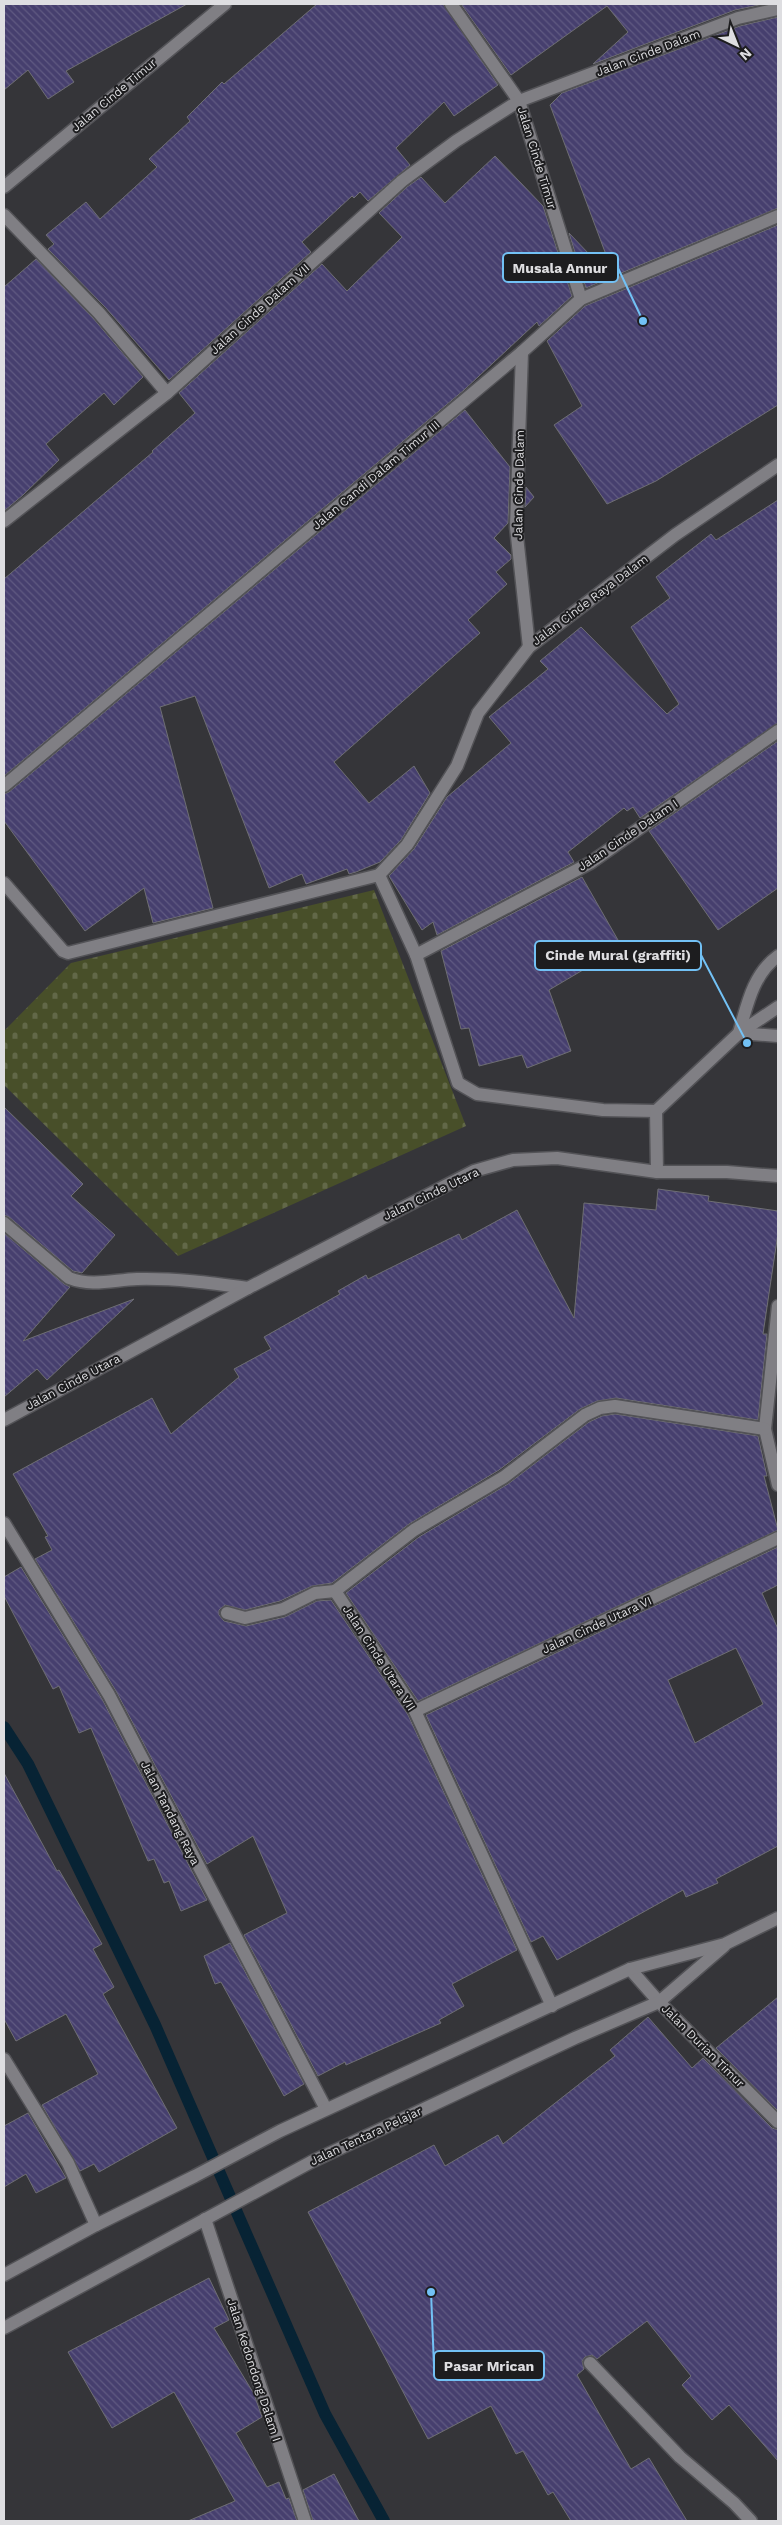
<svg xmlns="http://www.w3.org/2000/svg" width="782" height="2525" font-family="'Work Sans',sans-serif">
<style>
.cemetery{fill:url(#cemetery-stones)}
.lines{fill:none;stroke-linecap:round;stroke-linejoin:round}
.stream{stroke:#072334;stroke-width:12}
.building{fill:url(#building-back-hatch);stroke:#6e6e73;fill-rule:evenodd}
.minor-casing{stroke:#535357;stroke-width:15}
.tertiary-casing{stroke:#535357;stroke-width:15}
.secondary-casing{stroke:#535357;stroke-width:15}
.minor{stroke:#807f84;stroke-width:12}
.tertiary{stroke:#807f84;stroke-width:12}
.secondary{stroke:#807f84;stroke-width:12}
.labels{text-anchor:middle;stroke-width:4;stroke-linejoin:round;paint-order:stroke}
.street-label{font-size:12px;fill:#dedee1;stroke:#1d1d1f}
.leader{fill:none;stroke:#72c1f5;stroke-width:2}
.callout-dot{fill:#72c1f5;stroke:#1d1d1f;stroke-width:2}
.callout{fill:#1d1d1f;stroke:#72c1f5;stroke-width:2}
.callout-label{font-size:14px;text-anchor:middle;font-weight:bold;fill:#dedee1}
</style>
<defs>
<pattern id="cemetery-stones" width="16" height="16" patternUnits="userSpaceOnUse" patternTransform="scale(1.25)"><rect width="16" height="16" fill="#484f29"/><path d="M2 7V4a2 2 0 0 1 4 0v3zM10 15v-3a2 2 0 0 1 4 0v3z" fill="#626848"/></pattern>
<pattern id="building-back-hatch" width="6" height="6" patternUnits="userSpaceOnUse" patternTransform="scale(1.25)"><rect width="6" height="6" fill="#463f6e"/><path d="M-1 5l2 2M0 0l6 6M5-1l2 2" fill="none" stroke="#605a82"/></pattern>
</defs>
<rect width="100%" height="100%" fill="#353539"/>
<path class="cemetery" d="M374 890 466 1126 178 1256 4 1085V1031L71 963Z"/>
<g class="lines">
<path class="stream" d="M4 1727 28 1764 155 2025 325 2414 384 2521"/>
</g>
<g class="building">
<path d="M4 4H187L66 71 74 82 48 99 28 70 4 90Z"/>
<path d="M317 4H443L498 85 454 116 444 102 396 148 410 165 368 201 360 192 354 198 352 196 302 242 311 252 169 380 105 307 48 249 54 244 46 235 86 202 100 219 157 167 149 159 190 121 187 117 222 82 224 84Z"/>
<path d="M461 4H764L735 10 593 64 628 32 607 6 511 75Z"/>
<path d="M778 17V208L614 276 550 105 562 93 740 26Z"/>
<path d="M495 156 543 206 572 296 539 326 537 322 464 390 4 776V579L153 452 152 451 195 413 179 393 322 264 347 291 402 237 379 213 407 187 421 177 445 203Z"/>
<path d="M778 225V405L656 481 607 504 554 425 582 406 547 341 585 306Z"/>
<path d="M569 233 611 277 586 288Z"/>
<path d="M36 259 93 318 143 377 114 405 104 393 46 444 59 460 23 495 4 511V287Z"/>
<path d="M465 410 510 467 508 523 494 538 511 555V559L496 572 507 584 468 620 480 633 334 762 369 803 414 766 430 793 401 840 380 862 356 872 349 874 347 869 306 884 302 874 269 888 195 696 160 707 213 908 153 923 144 888 85 931 4 821V794L9 792Z"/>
<path d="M526 487 534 497 525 507Z"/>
<path d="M778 500V723L640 818 633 807 627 811 624 808 568 852 574 862 437 935 433 922 422 930 389 876 414 849 447 797 511 743 489 717 548 669 540 661 581 627 667 714 679 704 631 627 670 598 656 577 711 534 716 540Z"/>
<path d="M778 741V888L718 930 649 831Z"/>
<path d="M582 877 622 947 549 990 571 1051 527 1068 522 1055 479 1066 469 1028 461 1029 441 951Z"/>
<path d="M4 1107 83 1184 71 1196 115 1235 82 1273 73 1271 9 1217 4 1215Z"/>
<path d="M658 1189 709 1196 708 1201 778 1211V1233L763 1334H767L758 1420 616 1398 597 1401 580 1409 499 1470 409 1524 332 1583 312 1586 280 1601 245 1610 225 1605 219 1610V1615L224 1621 246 1626 285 1617 317 1601 331 1600 408 1715 517 1950 452 1984 464 2006 439 2020 441 2023 346 2065 345 2062 318 2076 244 1935 287 1913 253 1836 207 1864 116 1691 35 1559 52 1550 45 1537 48 1536 13 1474 152 1398 171 1434 239 1377 234 1369 271 1349 264 1337 340 1294 338 1291 366 1275 368 1279 459 1234 462 1240 517 1210 574 1318 584 1203 656 1210Z"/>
<path d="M4 1233 64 1284 70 1287 23 1341 134 1299 47 1380 37 1369 4 1397Z"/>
<path d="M615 1414 758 1436 767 1476H764L778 1530 418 1701 346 1593 419 1537 508 1484 589 1422 602 1416Z"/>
<path d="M778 1547V1585L762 1593 778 1629V1846L716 1879 718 1883 686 1897 683 1890 557 1960 543 1936 531 1942 426 1715ZM736 1648 763 1704 695 1743 668 1680Z"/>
<path d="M21 1567 102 1699 207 1900 181 1911 169 1881 164 1883 154 1859 148 1861 91 1728 79 1733 59 1686 53 1689 4 1596V1577Z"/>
<path d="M4 1773 57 1871 59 1870 102 1944 93 1949 114 1987 103 1994 177 2128 99 2172 94 2164 80 2171 42 2105 98 2074 66 2014 16 2041 4 2019Z"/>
<path d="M230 1943 304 2084 284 2096 221 1982 215 1984 204 1956Z"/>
<path d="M778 1997V2111L716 2048Z"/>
<path d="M648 2017 692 2068 703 2058 772 2128 778 2130V2461L729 2405 712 2420 682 2385 691 2376 647 2321 597 2359 592 2355 585 2357 582 2361 584 2369 577 2375 631 2469 649 2458 687 2521H571L553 2492 548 2495 523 2451 516 2454 491 2406 428 2439 308 2212 434 2145 445 2166 498 2135 503 2144 615 2056 610 2050Z"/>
<path d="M28 2113 66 2178 36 2193 26 2174 4 2187V2126Z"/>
<path d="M209 2278 229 2320 214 2328 254 2394 262 2417 236 2433 267 2487 279 2482 286 2499 289 2498 297 2521H188L235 2501 174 2392 112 2428 68 2352Z"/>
<path d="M334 2474 359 2521H313L303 2490Z"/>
</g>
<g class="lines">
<defs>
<g id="minor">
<path d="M451 4 519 101 581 299"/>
<path d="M4 187 225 4"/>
<path d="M4 215 99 313 167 393"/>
<path d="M522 352 516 527 529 647"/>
<path d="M4 521 167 393 402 181 456 141 519 101 738 18 778 9"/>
<path d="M4 786 522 352 581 299 778 216"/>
<path d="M379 875 407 845 457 766 478 713 529 647 675 535 778 465"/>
<path d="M379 875 416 955 458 1083 477 1094 603 1110 656 1111"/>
<path d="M4 883 63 951 68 953 379 875"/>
<path d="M416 955 590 863 778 731"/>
<path d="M778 956C753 974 747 1005 739 1033L778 1036"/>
<path d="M657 1172 656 1111 739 1033 778 1007"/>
<path d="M4 1223 69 1278C92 1287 113 1280 137 1279 174 1278 211 1283 248 1288"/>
<path d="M778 1306 765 1429 778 1485"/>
<path d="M4 1420 248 1288 474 1171 513 1160 557 1158 657 1172H727L778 1176"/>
<path d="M227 1613 245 1618 283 1609 315 1593 335 1591"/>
<path d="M415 1711 778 1538"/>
<path d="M630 1969 659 2002 778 2122"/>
<path d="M552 2006 415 1711 335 1591 414 1530 504 1477 585 1415 600 1408 615 1406 765 1429"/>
<path d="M4 2059 68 2163 96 2225"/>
<path d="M205 2219 305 2521"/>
<path d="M590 2363 680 2457 734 2503 751 2521"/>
</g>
<path id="tertiary" d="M4 1523 109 1695 326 2109"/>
<g id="secondary">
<path d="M4 2275 96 2225 195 2176 280 2131 630 1969 725 1944 778 1918"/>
<path d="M4 2328 311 2162 575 2038 659 2002 724 1946"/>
</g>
</defs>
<use href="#minor" class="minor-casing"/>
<use href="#tertiary" class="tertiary-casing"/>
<use href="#secondary" class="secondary-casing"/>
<use href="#minor" class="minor"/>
<use href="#tertiary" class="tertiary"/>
<use href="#secondary" class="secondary"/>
</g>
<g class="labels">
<g class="street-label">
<text transform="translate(648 53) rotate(-21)" y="4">Jalan Cinde Dalam</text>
<text transform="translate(114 95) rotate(-40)" y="4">Jalan Cinde Timur</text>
<text transform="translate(537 158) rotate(73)" y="4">Jalan Cinde Timur</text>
<text transform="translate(260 309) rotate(-42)" y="4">Jalan Cinde Dalam VII</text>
<text transform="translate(376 475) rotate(-40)" y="4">Jalan Candi Dalam Timur III</text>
<text transform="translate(519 485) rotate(-89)" y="4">Jalan Cinde Dalam</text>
<text transform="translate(590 600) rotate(-37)" y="4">Jalan Cinde Raya Dalam</text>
<text transform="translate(628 835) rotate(-34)" y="4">Jalan Cinde Dalam I</text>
<text transform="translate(431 1194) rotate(-26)" y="4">Jalan Cinde Utara</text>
<text transform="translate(73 1382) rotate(-28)" y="4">Jalan Cinde Utara</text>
<text transform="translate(597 1625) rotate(-25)" y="4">Jalan Cinde Utara VI</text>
<text transform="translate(379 1658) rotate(57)" y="4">Jalan Cinde Utara VII</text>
<text transform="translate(170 1813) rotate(63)" y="4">Jalan Tandang Raya</text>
<text transform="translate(703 2046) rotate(45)" y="4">Jalan Durian Timur</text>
<text transform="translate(366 2136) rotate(-25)" y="4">Jalan Tentara Pelajar</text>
<text transform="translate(254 2370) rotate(72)" y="4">Jalan Kedondong Dalam I</text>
</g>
</g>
<path class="leader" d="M643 321L618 268M747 1043L701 955M431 2292L434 2366"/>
<g class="callout-dot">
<circle cx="643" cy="321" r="5"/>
<circle cx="747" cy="1043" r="5"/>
<circle cx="431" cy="2292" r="5"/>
</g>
<g class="callout">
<rect x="503" y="253" width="115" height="29" rx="5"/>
<rect x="535" y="941" width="166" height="29" rx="5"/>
<rect x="434" y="2351" width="110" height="29" rx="5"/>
</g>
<g class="callout-label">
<text x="560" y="273">Musala Annur</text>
<text x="618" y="960">Cinde Mural (graffiti)</text>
<text x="489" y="2371">Pasar Mrican</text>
</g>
<rect width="782" height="2525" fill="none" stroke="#dedee1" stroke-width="10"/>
<g transform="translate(737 45) rotate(137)" stroke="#1d1d1f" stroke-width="4" paint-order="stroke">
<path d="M0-4L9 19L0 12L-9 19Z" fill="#dedee1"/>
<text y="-8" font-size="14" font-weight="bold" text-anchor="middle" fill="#dedee1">N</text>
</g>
</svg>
